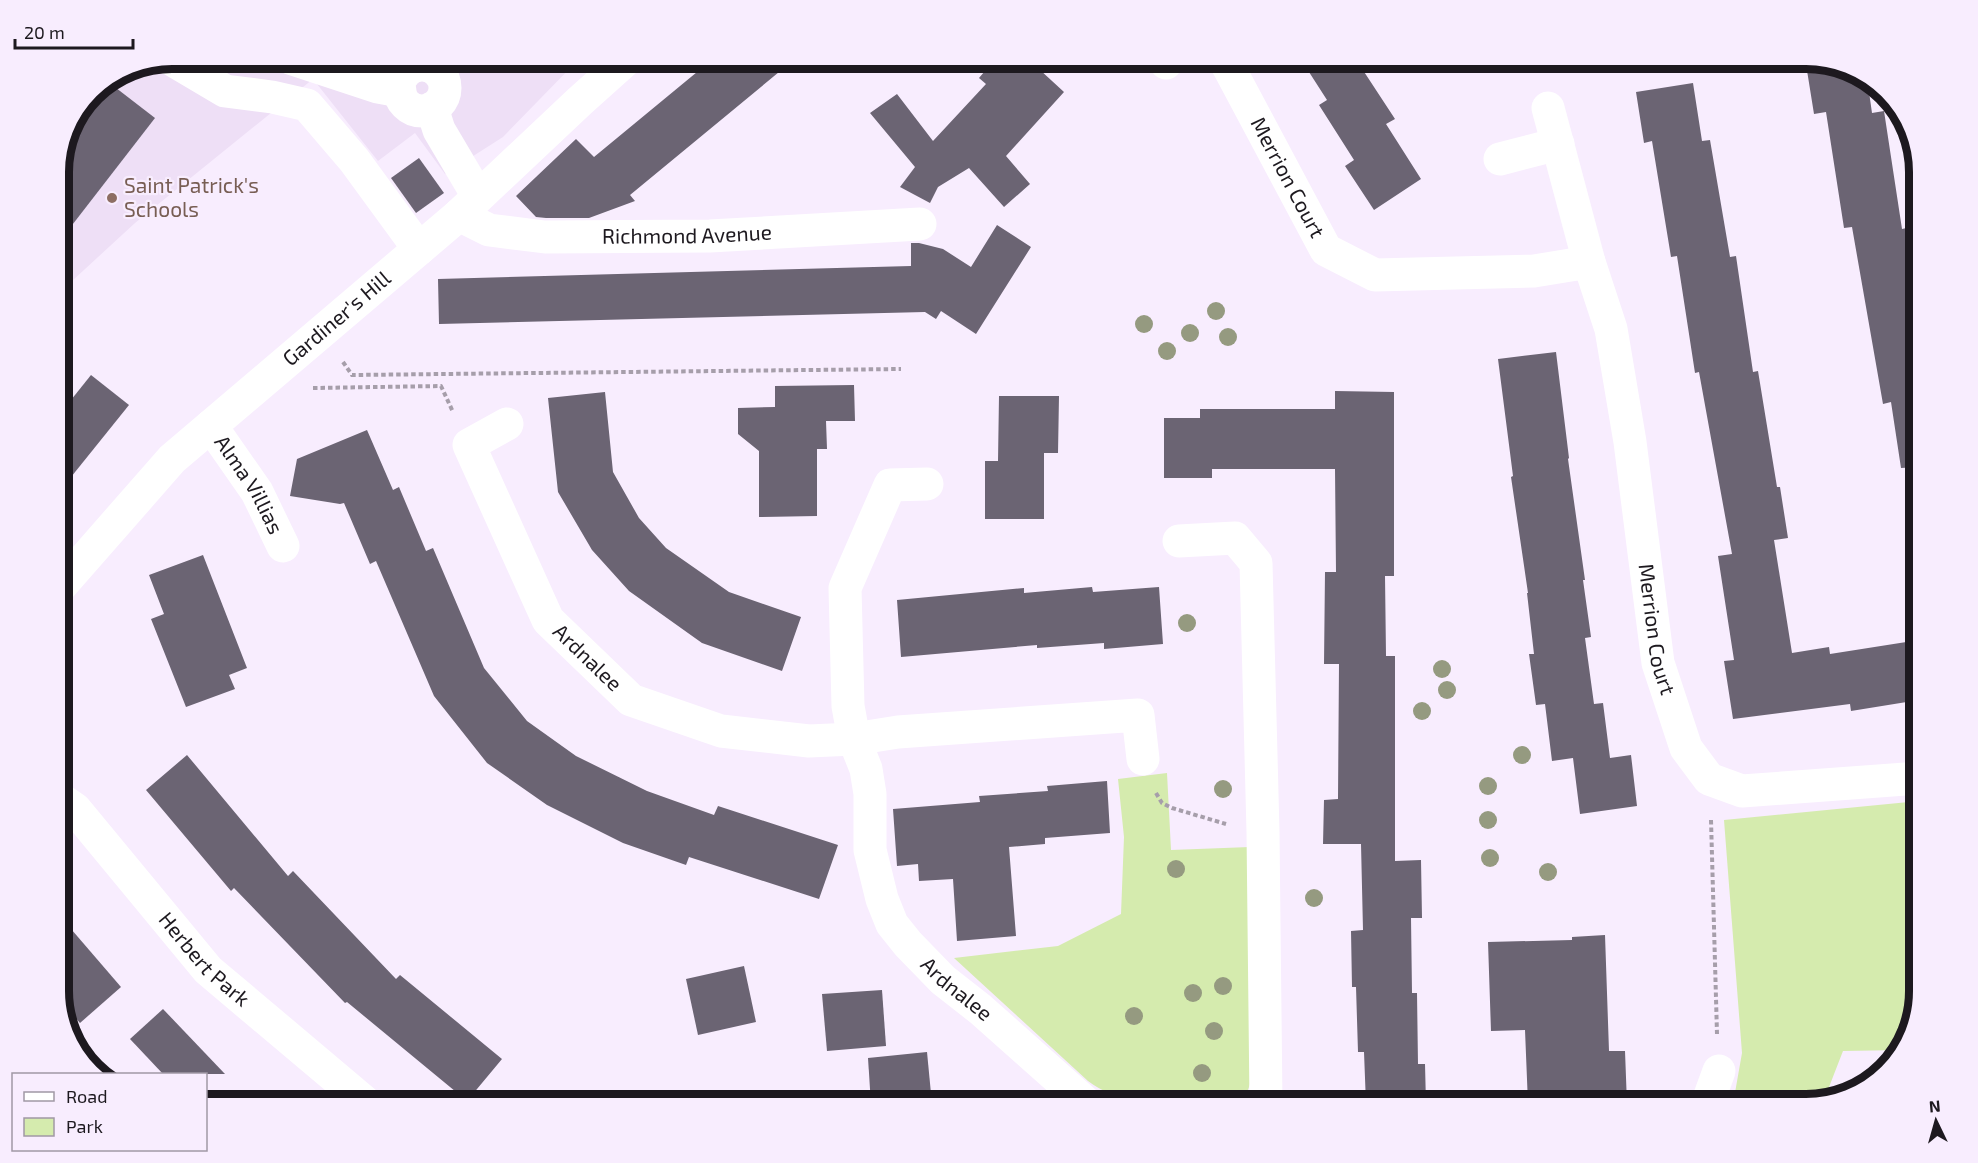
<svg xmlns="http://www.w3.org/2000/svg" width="1978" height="1163" font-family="'Exo 2',sans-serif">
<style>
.built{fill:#eedff6}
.green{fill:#d5ebae}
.building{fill:#6b6473}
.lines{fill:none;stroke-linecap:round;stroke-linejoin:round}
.path{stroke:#a69eaa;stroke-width:4;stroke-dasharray:4.5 3;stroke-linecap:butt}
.minor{stroke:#fff;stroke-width:33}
.tree{fill:#959a80}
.education-dot{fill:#8d6e63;stroke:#f8edfe;stroke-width:2}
.labels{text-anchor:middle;stroke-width:4.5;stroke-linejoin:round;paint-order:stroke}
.street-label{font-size:21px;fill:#1d191f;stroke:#f8edfe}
.education-label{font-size:21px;fill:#785e54;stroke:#f8edfe;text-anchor:start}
.rim{fill:none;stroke:#1d191f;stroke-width:8}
</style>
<rect width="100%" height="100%" fill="#f8edfe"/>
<path class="built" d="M172 58 579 59 503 137 445 174 415 133 378 161 313 79 135 223 59 293V164L92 91 129 67Z"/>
<g class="green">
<path d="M1167 773 1171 850 1250 847 1252 1078 1248 1090 1232 1104C1180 1104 1132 1113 1088 1081L954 958 1058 946 1121 914 1124 837 1118 779Z"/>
<path d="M1919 801V992L1905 1048 1902 1050 1843 1051 1824 1100 1807 1104H1733L1742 1053 1724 820Z"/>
</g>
<g class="building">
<path d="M714 58H796L630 195 635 201 589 218H546L536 217 516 196 576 139 594 157Z"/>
<path d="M996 58H1027L1064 92 1006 156 1030 184 1004 207 969 168 938 187 930 203 900 187 915 167 870 113 897 94 933 141 986 84 979 78Z"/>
<path d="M1300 58H1355L1395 119 1386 124 1421 179 1374 210 1345 166 1354 160 1319 105 1327 100Z"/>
<path d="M1805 58 1863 73 1867 78 1872 113 1884 111 1902 229 1911 227 1919 280V467L1901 468 1891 402 1883 404 1852 227 1844 228 1826 112 1814 114Z"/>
<path d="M107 81 155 118 59 242V164L92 91Z"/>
<path d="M1693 83 1702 141 1710 140 1730 257 1736 256 1753 372 1758 371 1777 487H1780L1788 538 1774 540 1792 653 1829 647 1830 654 1919 640V700L1851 711 1850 704 1733 719 1724 661 1734 660 1718 556 1732 554 1699 372 1695 373 1677 256 1671 257 1652 141 1644 143 1636 92Z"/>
<path d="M419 158 444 193 416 213 391 178Z"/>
<path d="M997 225 1031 247 976 334 941 311 936 319 925 312 439 324 438 279 911 266V243H919L943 249 971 267Z"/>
<path d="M1556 352 1569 458 1568 459 1585 580H1583L1591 637 1585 638 1594 704 1603 703 1610 758 1631 755 1637 806 1580 814 1573 758 1552 761 1545 704 1536 705 1529 654H1534L1527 593H1528L1511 477 1513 476 1498 359Z"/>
<path d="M91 375 129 405 59 492V415Z"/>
<path d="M854 385 855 421H826L827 449H817V516L759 517V451L738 434V408L775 407V386Z"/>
<path d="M1335 391 1394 392V576H1385L1386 656H1395V861L1421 860 1422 918H1411L1412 993H1417L1418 1064H1425L1426 1104H1366L1364 1052H1358L1356 987H1352L1351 931 1363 930 1361 844H1323L1324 800 1338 799 1339 664H1324L1325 572H1336L1335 469H1212V478H1164V418H1200V409H1335Z"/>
<path d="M605 392 613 472 639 518 666 548 729 592 801 617 782 671 702 643 629 591 592 550 558 492 548 398Z"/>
<path d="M999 396H1059L1058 453H1044V519H985V461H998Z"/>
<path d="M367 430 393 490 399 487 426 551 433 548 484 668 527 721 576 756 647 791 714 815 718 806 838 845 819 899 689 857 686 865 623 843 547 805 487 763 434 696 376 561 370 564 344 503 340 504 290 496 297 459Z"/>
<path d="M203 555 247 668 229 675 235 689 186 707 151 619 164 614 149 575Z"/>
<path d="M1092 587 1093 592 1159 587 1163 644 1104 649V643L1037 648V645L901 657 897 600 1024 588V593Z"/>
<path d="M187 755 288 876 293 871 396 979 400 975 502 1059 467 1101 347 1002 345 1003 234 888 231 891 146 790Z"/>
<path d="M1107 781 1110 833 1045 838V844L1009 847 1016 936 957 941 953 879 919 881 918 864 897 866 893 809 980 802 979 796 1048 791 1047 786Z"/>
<path d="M59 915 121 987 80 1023 59 998Z"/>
<path d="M1605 935 1609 1051H1625L1627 1104H1528L1525 1030 1491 1031 1488 942 1572 940V937Z"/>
<path d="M744 966 756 1022 698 1035 686 979Z"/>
<path d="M882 990 886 1046 827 1051 822 994Z"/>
<path d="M163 1009 225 1074H163L130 1039Z"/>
<path d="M927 1052 932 1104H871L868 1058Z"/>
</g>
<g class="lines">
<g class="path">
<path d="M343 362 352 375 901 369"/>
<path d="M313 388 441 386 453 412"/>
<path d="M1156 793 1162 803 1172 808 1226 824"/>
<path d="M1711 820 1717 1034"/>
</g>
<g class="minor">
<path d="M290 58 378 87 400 91"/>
<path id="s1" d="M1223 58 1229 68 1326 250 1375 275 1534 271 1589 262 1611 329 1630 442 1658 663 1686 748 1709 779 1742 791 1919 778"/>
<path d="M171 59 225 91 272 97 307 105 354 160 419 249"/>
<path d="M1166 63 1168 58"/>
<circle cx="422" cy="88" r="23"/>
<path d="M432 108 439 130 478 196"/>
<path d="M1548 108 1589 262"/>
<path d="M1500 159 1558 144"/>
<path id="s2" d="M459 215 489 230 545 237 710 236 920 224"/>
<path id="s3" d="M507 424 469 445 548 620 631 700 721 731 809 741 854 739 898 732 1138 715 1143 759"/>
<path id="s4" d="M211 426 257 492 283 546"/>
<path id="s5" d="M927 484 890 485 845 588 848 706 854 739 866 769 870 794V850L882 899 892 924 908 944 943 980 980 1009 1087 1104"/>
<path d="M1179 541 1235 538 1256 563 1263 832 1266 1104"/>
<path id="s6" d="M59 588 172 459 459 215 580 101 628 58"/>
<path id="s7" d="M59 798 75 809 208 970 367 1104"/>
<path d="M1707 1104 1719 1071"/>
</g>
</g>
<g class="tree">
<circle cx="1216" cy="311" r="9"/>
<circle cx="1144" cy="324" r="9"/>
<circle cx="1190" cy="333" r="9"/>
<circle cx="1228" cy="337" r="9"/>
<circle cx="1167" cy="351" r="9"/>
<circle cx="1187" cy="623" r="9"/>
<circle cx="1442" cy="669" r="9"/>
<circle cx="1447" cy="690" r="9"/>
<circle cx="1422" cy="711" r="9"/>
<circle cx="1522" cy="755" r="9"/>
<circle cx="1488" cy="786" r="9"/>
<circle cx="1223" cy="789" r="9"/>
<circle cx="1488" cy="820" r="9"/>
<circle cx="1490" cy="858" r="9"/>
<circle cx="1176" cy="869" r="9"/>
<circle cx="1548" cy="872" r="9"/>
<circle cx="1314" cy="898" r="9"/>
<circle cx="1223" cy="986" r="9"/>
<circle cx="1193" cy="993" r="9"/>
<circle cx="1134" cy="1016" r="9"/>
<circle cx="1214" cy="1031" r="9"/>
<circle cx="1202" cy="1073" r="9"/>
</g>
<circle class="education-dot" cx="112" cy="198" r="6"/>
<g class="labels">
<g class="street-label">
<text dy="7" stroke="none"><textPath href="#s1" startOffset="136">Merrion Court</textPath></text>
<text dy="7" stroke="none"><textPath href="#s2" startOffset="232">Richmond Avenue</textPath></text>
<text dy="7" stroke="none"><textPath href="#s6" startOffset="388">Gardiner's Hill</textPath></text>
<text dy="7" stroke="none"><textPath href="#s4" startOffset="70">Alma Villias</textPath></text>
<text dy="7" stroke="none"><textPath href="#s1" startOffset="862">Merrion Court</textPath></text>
<text dy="7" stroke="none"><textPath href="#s3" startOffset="290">Ardnalee</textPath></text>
<text dy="7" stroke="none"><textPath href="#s7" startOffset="218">Herbert Park</textPath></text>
<text dy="7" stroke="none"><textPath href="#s5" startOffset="584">Ardnalee</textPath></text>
</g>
<g class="education-label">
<text x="124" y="193">Saint Patrick's<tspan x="124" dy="24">Schools</tspan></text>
</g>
</g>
<path d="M0 0H1978V1163H0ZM172 69H1806A103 103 0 0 1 1909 172V991A103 103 0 0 1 1806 1094H172A103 103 0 0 1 69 991V172A103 103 0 0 1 172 69Z" fill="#f8edfe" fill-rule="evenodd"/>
<path class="rim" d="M172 69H1806A103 103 0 0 1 1909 172V991A103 103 0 0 1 1806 1094H172A103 103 0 0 1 69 991V172A103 103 0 0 1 172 69Z"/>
<rect x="12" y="1073" width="195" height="78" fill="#f8edfe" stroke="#a098a5" stroke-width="1.5"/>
<rect x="24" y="1092" width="30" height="9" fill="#ffffff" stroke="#a098a5" stroke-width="1.5"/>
<text x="66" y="1103" font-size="18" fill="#1d191f">Road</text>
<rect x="24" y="1118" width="30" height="18" fill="#d5ebae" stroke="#a098a5" stroke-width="1.5"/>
<text x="66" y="1133" font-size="18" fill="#1d191f">Park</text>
<g transform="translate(1936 1121) rotate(355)" stroke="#f8edfe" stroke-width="4.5" paint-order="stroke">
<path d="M0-4.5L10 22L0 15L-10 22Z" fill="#1d191f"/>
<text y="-9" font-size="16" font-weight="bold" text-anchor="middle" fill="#1d191f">N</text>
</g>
<path d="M15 39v9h118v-9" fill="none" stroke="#1d191f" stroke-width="3"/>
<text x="24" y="39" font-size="18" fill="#1d191f" stroke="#f8edfe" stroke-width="4.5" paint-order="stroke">20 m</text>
</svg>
